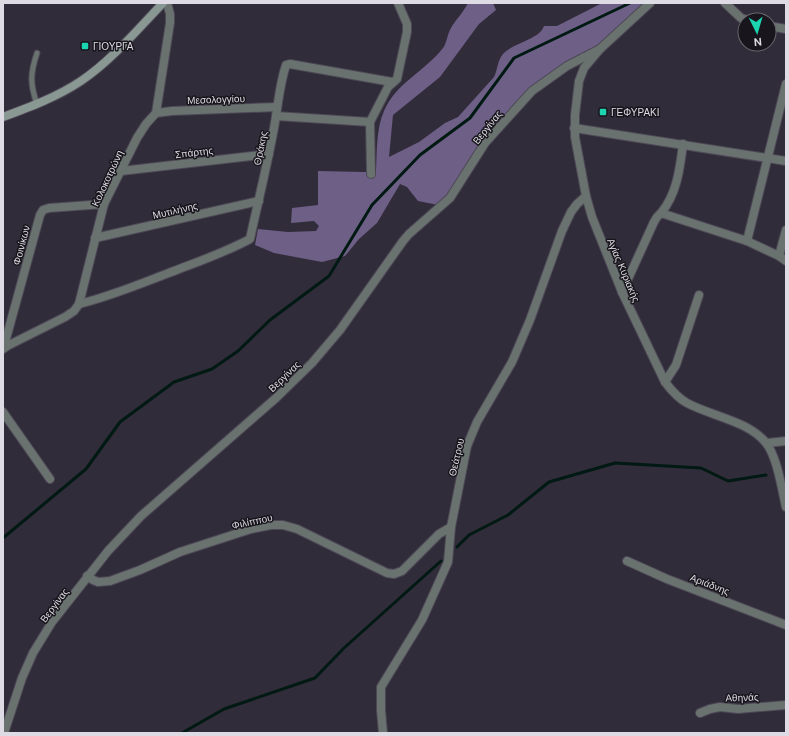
<svg xmlns="http://www.w3.org/2000/svg" width="789" height="736" font-family="'DM Sans',sans-serif">
<style>
.forest{fill:#6d5f86}
.lines{fill:none;stroke-linecap:round;stroke-linejoin:round}
.stream{stroke:#001913;stroke-width:3}
.service-casing{stroke:#4d4855;stroke-width:7}
.minor-casing{stroke:#4d4855;stroke-width:10}
.tertiary-casing{stroke:#4d4855;stroke-width:10}
.secondary-casing{stroke:#4d4855;stroke-width:10}
.service{stroke:#69726f;stroke-width:5}
.minor{stroke:#69726f;stroke-width:8}
.tertiary{stroke:#69726f;stroke-width:8}
.secondary{stroke:#8a9893;stroke-width:8}
.poi-dot{fill:#1bd5b1;stroke:#18161c;stroke-width:1.5}
.labels{text-anchor:middle;stroke-width:3;stroke-linejoin:round;paint-order:stroke}
.poi-label{font-size:10px;fill:#dedbe4;stroke:#18161c;text-anchor:start}
.street-label{font-size:10px;fill:#dedbe4;stroke:#18161c}
</style>
<rect width="100%" height="100%" fill="#312c3a"/>
<path class="forest" d="M468 3H493L496 10 479 24 440 77 393 115 389 157 419 142 445 123 458 117 494 77C498 69 497 61 503 54 514 42 539 40 544 26H557L602 3H647L599 48 530 90 449 197 438 205 418 201 407 187 400 184 377 223 359 239 345 256 322 262 274 253 255 245 258 229 288 232 316 231 319 226 314 221 291 223 292 208 318 205V171L365 172 376 171C377 152 376 129 384 111 396 83 425 71 443 48 447 43 447 34 451 28 456 19 463 13 468 3Z"/>
<g class="lines">
<g class="stream">
<path d="M3 538 86 469 120 422 174 382 212 369 238 351 270 320 329 276 372 205 420 155 470 118 514 58 630 3"/>
<path d="M457 547 469 535 508 515 549 482 615 463 701 468 728 481 766 475"/>
<path d="M182 733 224 709 315 678 344 648 441 561"/>
</g>
<defs>
<path id="service" d="M37 53C30 74 30 84 37 104"/>
<g id="minor">
<path d="M725 3 741 18 747 20"/>
<path d="M769 26 786 29"/>
<path d="M156 113 172 111 277 107"/>
<path d="M276 116 370 122"/>
<path d="M574 128 786 161"/>
<path d="M121 171 269 154"/>
<path d="M371 174 370 122 388 87 397 79 407 32V24L398 3"/>
<path d="M661 213C677 194 680 168 683 144"/>
<path d="M95 238 259 201"/>
<path d="M747 241 786 84"/>
<path d="M779 256 786 230"/>
<path d="M622 292 654 222 657 217 661 213 747 241 779 256 786 261"/>
<path d="M79 304C112 296 142 283 174 271 200 261 226 252 250 239 258 202 267 166 274 128 278 107 279 86 286 65L290 64 392 82"/>
<path d="M7 346 6 339 40 215 43 210 49 208 104 204"/>
<path d="M3 349 7 346 65 317 74 311 79 304 104 204 137 138 146 124 156 113 170 23V14L167 3"/>
<path d="M665 382 676 365 699 295"/>
<path d="M3 412 50 479"/>
<path d="M767 443 786 441"/>
<path d="M627 561 667 579 786 625"/>
<path d="M87 576 93 580 98 582 110 581 140 570 180 552 251 529 271 525H283L297 529 387 573 394 574 402 571 439 534 451 527"/>
<path d="M700 713 710 709 720 707 738 709 786 705"/>
<path d="M4 733 22 678 33 653 52 622 108 551 141 516 276 398 312 363 340 330 403 241 409 234 450 198 485 143 532 91 567 66 600 49"/>
<path d="M383 733 381 710V687L422 620 448 562 451 527 467 446 477 422 512 362 530 320 562 231 571 212 577 204 586 196"/>
</g>
<path id="tertiary" d="M650 3 600 49 584 68 579 81 575 115V137L586 196 592 217 622 292 665 382C671 390 678 398 687 403 711 416 749 421 766 443 777 456 782 490 786 507"/>
<path id="secondary" d="M3 117C30 107 57 97 81 81 111 61 138 29 163 3"/>
</defs>
<use href="#service" class="service-casing"/>
<use href="#minor" class="minor-casing"/>
<use href="#tertiary" class="tertiary-casing"/>
<use href="#secondary" class="secondary-casing"/>
<use href="#service" class="service"/>
<use href="#minor" class="minor"/>
<use href="#tertiary" class="tertiary"/>
<use href="#secondary" class="secondary"/>
</g>
<g class="poi-dot">
<rect x="81" y="42" width="8" height="8" rx="2"/>
<rect x="599" y="108" width="8" height="8" rx="2"/>
</g>
<g class="labels">
<g class="poi-label">
<text x="93" y="50">ΓΙΟΥΡΓΑ</text>
<text x="611" y="116">ΓΕΦΥΡΑΚΙ</text>
</g>
<g class="street-label">
<text transform="translate(216 99) rotate(-2)" y="4">Μεσολογγίου</text>
<text transform="translate(487 127) rotate(-51)" y="4">Βεργίνας</text>
<text transform="translate(260 148) rotate(-79)" y="4">Θράκης</text>
<text transform="translate(194 152) rotate(-7)" y="4">Σπάρτης</text>
<text transform="translate(107 178) rotate(-65)" y="4">Κολοκοτρώνη</text>
<text transform="translate(175 210) rotate(-13)" y="4">Μυτιλήνης</text>
<text transform="translate(21 245) rotate(-75)" y="4">Φοινίκων</text>
<text transform="translate(624 270) rotate(67)" y="4">Αγίας Κυριακής</text>
<text transform="translate(284 376) rotate(-44)" y="4">Βεργίνας</text>
<text transform="translate(456 457) rotate(-77)" y="4">Θεάτρου</text>
<text transform="translate(252 521) rotate(-12)" y="4">Φιλίππου</text>
<text transform="translate(710 584) rotate(21)" y="4">Αριάδνης</text>
<text transform="translate(54 605) rotate(-53)" y="4">Βεργίνας</text>
<text transform="translate(742 697) rotate(-2)" y="4">Αθηνάς</text>
</g>
</g>
<rect width="789" height="736" fill="none" stroke="#dedbe4" stroke-width="8"/>
<g transform="translate(757 32) rotate(175)"><circle r="19" fill="#18161c" stroke="#67656c"/>
<path d="M0-3L7 15L0 10L-7 15Z" fill="#1bd5b1"/>
<text y="-6" font-size="11" font-weight="bold" text-anchor="middle" fill="#dedbe4">N</text>
</g>
</svg>
